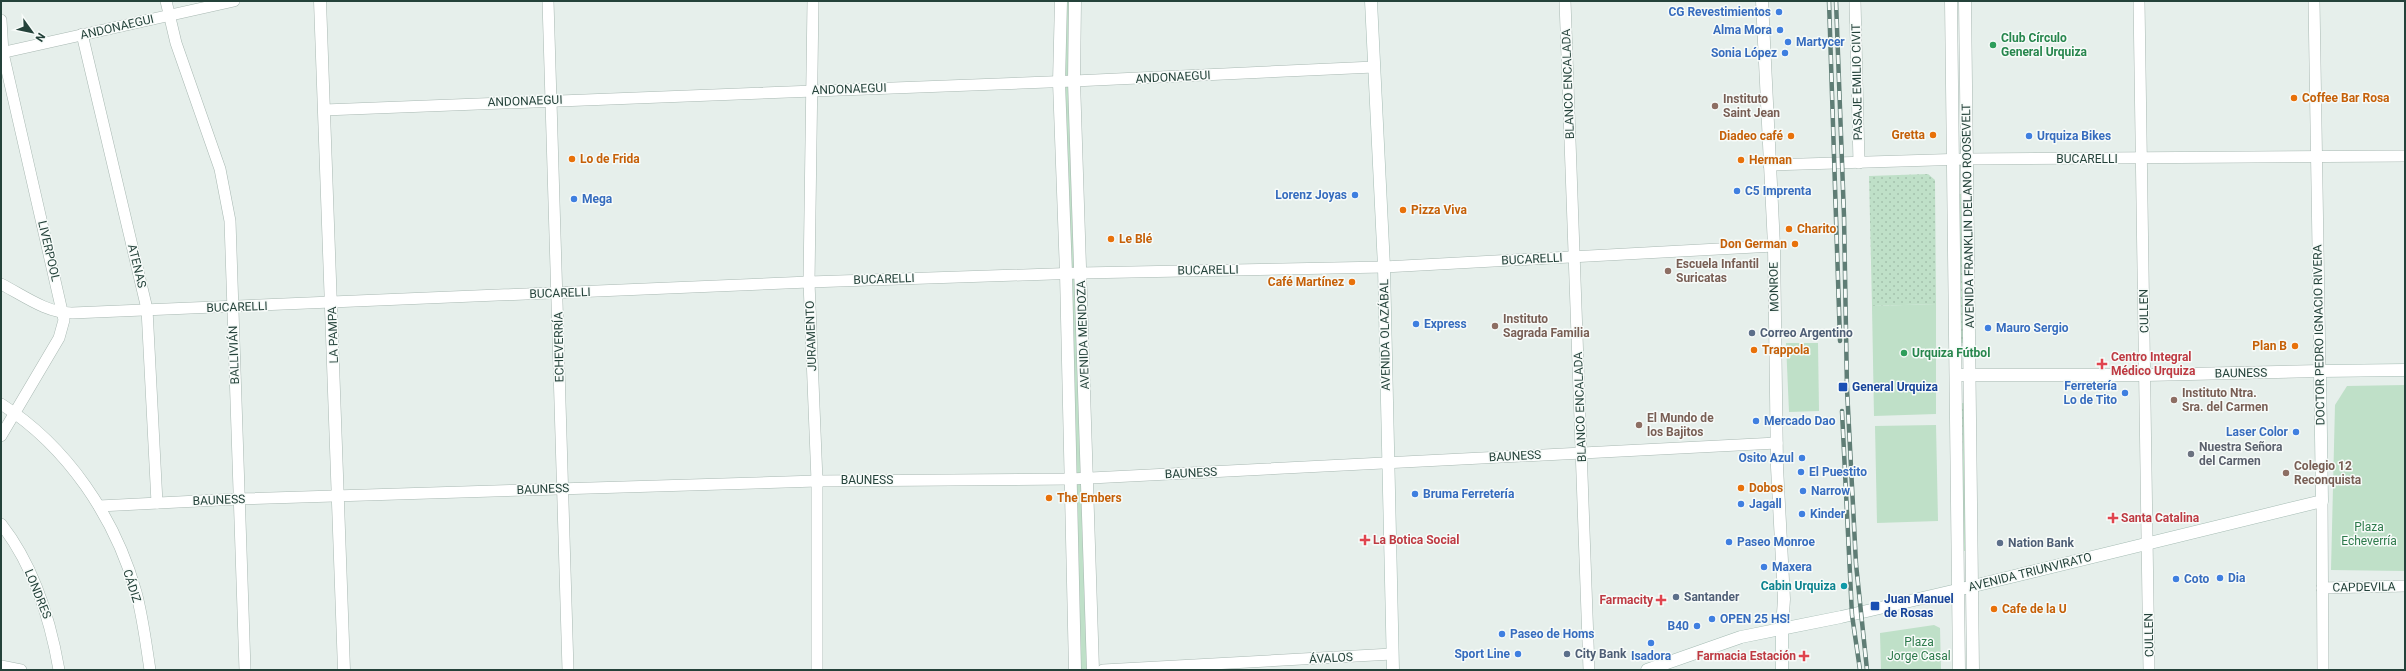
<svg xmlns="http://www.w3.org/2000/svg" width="2406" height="671" font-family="Roboto,sans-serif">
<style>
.grass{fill:url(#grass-dots)}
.park{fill:#bfe0c8}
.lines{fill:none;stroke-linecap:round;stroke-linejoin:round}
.minor-casing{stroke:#a8b8b2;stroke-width:12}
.tertiary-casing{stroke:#a8b8b2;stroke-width:13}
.secondary-casing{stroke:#a4bbb3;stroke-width:13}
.minor{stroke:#fff;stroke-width:11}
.tertiary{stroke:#fff;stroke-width:12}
.secondary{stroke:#fff;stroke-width:12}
.rail-casing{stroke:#5f7d75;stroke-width:4.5}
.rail{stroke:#f7fbf9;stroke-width:3;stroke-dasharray:9;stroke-linecap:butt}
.shop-dot{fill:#3f7fe0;stroke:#f7fbf9;stroke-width:1.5}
.leisure-dot{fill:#2e9e5b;stroke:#f7fbf9;stroke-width:1.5}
.food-dot{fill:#e8710a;stroke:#f7fbf9;stroke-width:1.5}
.education-dot{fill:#8d6e63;stroke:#f7fbf9;stroke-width:1.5}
.service-dot{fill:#5c6f8a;stroke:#f7fbf9;stroke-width:1.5}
.health-dot{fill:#e0444e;stroke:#f7fbf9;stroke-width:1.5}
.transit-dot{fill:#1a4fb4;stroke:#f7fbf9;stroke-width:1.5}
.worship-dot{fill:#6b7280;stroke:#f7fbf9;stroke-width:1.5}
.culture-dot{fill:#0f9aa8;stroke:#f7fbf9;stroke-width:1.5}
.labels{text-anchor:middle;stroke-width:3;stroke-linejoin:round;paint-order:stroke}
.shop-label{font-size:12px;font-weight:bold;fill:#366cbe;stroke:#f7fbf9;text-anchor:start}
.street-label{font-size:12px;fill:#24423a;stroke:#f7fbf9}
.leisure-label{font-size:12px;font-weight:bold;fill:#27864d;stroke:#f7fbf9;text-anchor:start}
.food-label{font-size:12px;font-weight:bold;fill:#c56008;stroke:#f7fbf9;text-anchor:start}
.education-label{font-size:12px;font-weight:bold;fill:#785e54;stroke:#f7fbf9;text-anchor:start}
.service-label{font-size:12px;font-weight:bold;fill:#4e5e75;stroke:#f7fbf9;text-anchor:start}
.health-label{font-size:12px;font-weight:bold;fill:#be3a42;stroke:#f7fbf9;text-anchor:start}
.transit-label{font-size:12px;font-weight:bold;fill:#164399;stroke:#f7fbf9;text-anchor:start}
.worship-label{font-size:12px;font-weight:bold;fill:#5b616d;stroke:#f7fbf9;text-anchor:start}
.park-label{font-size:12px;fill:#2d7a4b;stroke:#f7fbf9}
.culture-label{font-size:12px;font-weight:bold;fill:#0d838f;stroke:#f7fbf9;text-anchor:end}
</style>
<defs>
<pattern id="grass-dots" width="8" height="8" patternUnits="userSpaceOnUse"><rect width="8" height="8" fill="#bfe0c8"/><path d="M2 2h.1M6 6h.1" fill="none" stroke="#a4c1ad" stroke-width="1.8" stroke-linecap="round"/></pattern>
</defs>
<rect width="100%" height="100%" fill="#e6efeb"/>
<g class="grass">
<path d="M1928 174 1935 180 1936 304 1872 306 1869 176Z"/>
<path d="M1959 194H1963L1965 343H1960Z"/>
<path d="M1961 403H1965L1967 551H1963Z"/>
</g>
<g class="park">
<path d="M1061 1H1075L1093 670H1075Z"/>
<path d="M1936 304V414L1874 416 1872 306Z"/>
<path d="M1786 343H1818L1819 411 1789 412Z"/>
<path d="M2405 385V571L2331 570 2335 405 2347 386Z"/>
<path d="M1936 425 1938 521 1877 523 1875 426Z"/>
<path d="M1934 625 1940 628 1941 670H1881L1880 633Z"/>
</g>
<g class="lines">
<defs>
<g id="minor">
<path d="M166 1 176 43 220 169 230 221 245 670"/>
<path d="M548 1 568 670"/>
<path d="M813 1 809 282 817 481V670"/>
<path d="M1565 1 1589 670"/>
<path d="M1855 1 1859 163"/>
<path d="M2139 1 2149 670"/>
<path d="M2314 1 2320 371"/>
<path d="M1 20 3 53 64 320 59 338 1 436"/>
<path d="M82 34 147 309 157 503"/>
<path d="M1 53 234 1"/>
<path d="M324 110 1074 81 1374 67"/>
<path d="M1769 165 1967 159 2405 156"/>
<path d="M1 284C23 295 46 313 72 313L809 282 1081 273 1384 267 1774 246"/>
<path d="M1 404C67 446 115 517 136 592 143 618 146 644 150 670"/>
<path d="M2322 501 2323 670"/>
<path d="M99 506 238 499 817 481 1071 479 1777 443"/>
<path d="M1 524C34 566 50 618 59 670"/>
<path d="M2322 588 2405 586"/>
<path d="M1 666 21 670"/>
<path d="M1103 670 1392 654"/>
</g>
<g id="tertiary">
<path d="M320 1 344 670"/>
<path d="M1061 1 1059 82 1066 273 1075 670"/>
<path d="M1075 1 1074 81 1093 670"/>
<path d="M1762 1 1774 246 1777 467 1784 599 1782 628"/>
<path d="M1951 1 1959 670"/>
<path d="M1965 1 1973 670"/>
<path d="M1961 375H2146L2320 371"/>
</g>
<g id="secondary">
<path d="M1371 1 1384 267 1393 670"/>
<path d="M1782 628V670"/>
<path d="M1647 670 1741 637 1841 617 1957 590 2322 501 2320 371 2405 370"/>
</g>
</defs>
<use href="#minor" class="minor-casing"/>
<use href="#tertiary" class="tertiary-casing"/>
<use href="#secondary" class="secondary-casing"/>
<use href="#minor" class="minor"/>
<use href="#tertiary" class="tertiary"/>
<use href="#secondary" class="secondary"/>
<defs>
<g id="rail">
<path d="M1829 1 1840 341"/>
<path d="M1836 1 1844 216 1847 389 1856 564 1867 670"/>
<path d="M1842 411 1852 615 1860 670"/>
</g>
</defs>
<use href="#rail" class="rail-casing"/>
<use href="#rail" class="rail"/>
</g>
<g class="shop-dot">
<circle cx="1779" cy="12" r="4"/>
<circle cx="1780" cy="30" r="4"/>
<circle cx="1788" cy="42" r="4"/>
<circle cx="1785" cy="53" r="4"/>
<circle cx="2029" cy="136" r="4"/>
<circle cx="1737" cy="191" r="4"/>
<circle cx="1355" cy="195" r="4"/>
<circle cx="574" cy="199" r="4"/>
<circle cx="1416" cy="324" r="4"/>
<circle cx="1988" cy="328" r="4"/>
<circle cx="2125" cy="393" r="4"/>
<circle cx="1756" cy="421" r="4"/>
<circle cx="2296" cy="432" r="4"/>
<circle cx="1802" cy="458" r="4"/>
<circle cx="1801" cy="472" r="4"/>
<circle cx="1803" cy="491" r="4"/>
<circle cx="1415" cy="494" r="4"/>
<circle cx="1741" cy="504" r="4"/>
<circle cx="1802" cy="514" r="4"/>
<circle cx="1729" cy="542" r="4"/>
<circle cx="1764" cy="567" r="4"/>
<circle cx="2220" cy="578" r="4"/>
<circle cx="2176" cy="579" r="4"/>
<circle cx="1712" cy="619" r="4"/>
<circle cx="1697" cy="626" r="4"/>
<circle cx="1502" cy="634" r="4"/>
<circle cx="1651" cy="643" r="4"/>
<circle cx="1518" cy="654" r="4"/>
</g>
<g class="leisure-dot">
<circle cx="1993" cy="45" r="4"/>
<circle cx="1904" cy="353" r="4"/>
</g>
<g class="food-dot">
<circle cx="2294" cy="98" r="4"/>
<circle cx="1933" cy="135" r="4"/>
<circle cx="1791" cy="136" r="4"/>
<circle cx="572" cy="159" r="4"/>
<circle cx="1741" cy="160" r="4"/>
<circle cx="1403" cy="210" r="4"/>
<circle cx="1789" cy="229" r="4"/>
<circle cx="1111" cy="239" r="4"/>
<circle cx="1795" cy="244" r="4"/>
<circle cx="1352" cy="282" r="4"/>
<circle cx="2295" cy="346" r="4"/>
<circle cx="1754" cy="350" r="4"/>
<circle cx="1741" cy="488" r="4"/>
<circle cx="1049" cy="498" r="4"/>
<circle cx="1994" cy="609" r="4"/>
</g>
<g class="education-dot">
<circle cx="1715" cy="106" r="4"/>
<circle cx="1668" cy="271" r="4"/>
<circle cx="1495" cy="326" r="4"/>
<circle cx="2174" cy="400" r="4"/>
<circle cx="1639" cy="425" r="4"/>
<circle cx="2286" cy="473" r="4"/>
</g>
<g class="service-dot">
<circle cx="1752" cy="333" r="4"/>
<circle cx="2000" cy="543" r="4"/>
<circle cx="1676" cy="597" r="4"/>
<circle cx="1567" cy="654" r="4"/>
</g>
<g class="health-dot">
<path d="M2100 358h4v4h4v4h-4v4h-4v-4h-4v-4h4z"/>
<path d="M2111 512h4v4h4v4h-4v4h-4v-4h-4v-4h4z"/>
<path d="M1363 534h4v4h4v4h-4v4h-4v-4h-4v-4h4z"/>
<path d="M1659 594h4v4h4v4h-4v4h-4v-4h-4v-4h4z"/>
<path d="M1802 650h4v4h4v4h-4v4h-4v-4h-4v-4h4z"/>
</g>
<g class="transit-dot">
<rect x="1838" y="382" width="10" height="10" rx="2"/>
<rect x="1870" y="601" width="10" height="10" rx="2"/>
</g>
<circle class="worship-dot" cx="2191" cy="454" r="4"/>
<circle class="culture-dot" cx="1844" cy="586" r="4"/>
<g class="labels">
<g class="shop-label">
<text x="1771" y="16" text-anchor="end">CG Revestimientos</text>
<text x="1772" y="34" text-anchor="end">Alma Mora</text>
<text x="1796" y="46">Martycer</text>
<text x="1777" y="57" text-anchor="end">Sonia López</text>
<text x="2037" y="140">Urquiza Bikes</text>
<text x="1745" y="195">C5 Imprenta</text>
<text x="1347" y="199" text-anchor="end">Lorenz Joyas</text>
<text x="582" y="203">Mega</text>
<text x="1424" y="328">Express</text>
<text x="1996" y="332">Mauro Sergio</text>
<text x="2117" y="390" text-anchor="end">Ferretería<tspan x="2117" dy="14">Lo de Tito</tspan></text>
<text x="1764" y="425">Mercado Dao</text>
<text x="2288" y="436" text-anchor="end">Laser Color</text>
<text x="1794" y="462" text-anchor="end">Osito Azul</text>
<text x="1809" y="476">El Puestito</text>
<text x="1811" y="495">Narrow</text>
<text x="1423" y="498">Bruma Ferretería</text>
<text x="1749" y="508">Jagall</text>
<text x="1810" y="518">Kinder</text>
<text x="1737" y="546">Paseo Monroe</text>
<text x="1772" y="571">Maxera</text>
<text x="2228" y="582">Dia</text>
<text x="2184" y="583">Coto</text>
<text x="1720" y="623">OPEN 25 HS!</text>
<text x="1689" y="630" text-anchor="end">B40</text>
<text x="1510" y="638">Paseo de Homs</text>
<text x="1510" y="658" text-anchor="end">Sport Line</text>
<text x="1651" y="660" text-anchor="middle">Isadora</text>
</g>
<g class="street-label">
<text transform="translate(117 27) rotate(-13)" y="4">ANDONAEGUI</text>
<text transform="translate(1173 77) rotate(-3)" y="4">ANDONAEGUI</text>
<text transform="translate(1857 82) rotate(-91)" y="4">PASAJE EMILIO CIVIT</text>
<text transform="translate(1568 84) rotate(-92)" y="4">BLANCO ENCALADA</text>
<text transform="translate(849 89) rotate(-2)" y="4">ANDONAEGUI</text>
<text transform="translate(525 101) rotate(-2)" y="4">ANDONAEGUI</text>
<text x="2087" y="163">BUCARELLI</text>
<text transform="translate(1968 216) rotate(-91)" y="4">AVENIDA FRANKLIN DELANO ROOSEVELT</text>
<text transform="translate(49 251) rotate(77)" y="4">LIVERPOOL</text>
<text transform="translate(1532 259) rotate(-3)" y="4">BUCARELLI</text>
<text transform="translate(137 266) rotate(76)" y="4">ATENAS</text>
<text transform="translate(1208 270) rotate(-1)" y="4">BUCARELLI</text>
<text transform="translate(884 279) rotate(-2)" y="4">BUCARELLI</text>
<text transform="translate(1774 287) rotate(-91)" y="4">MONROE</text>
<text transform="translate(560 293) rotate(-2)" y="4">BUCARELLI</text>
<text transform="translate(237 307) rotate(-2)" y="4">BUCARELLI</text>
<text transform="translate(2144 311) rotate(-91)" y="4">CULLEN</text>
<text transform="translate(333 335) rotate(-92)" y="4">LA PAMPA</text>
<text transform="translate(1083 335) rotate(-92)" y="4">AVENIDA MENDOZA</text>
<text transform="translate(1385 335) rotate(-91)" y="4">AVENIDA OLAZÁBAL</text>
<text transform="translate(2319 335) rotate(-91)" y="4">DOCTOR PEDRO IGNACIO RIVERA</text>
<text transform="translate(811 336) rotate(-92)" y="4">JURAMENTO</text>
<text transform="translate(559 347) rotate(-91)" y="4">ECHEVERRÍA</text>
<text transform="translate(234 355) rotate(-92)" y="4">BALLIVIÁN</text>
<text transform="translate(2241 373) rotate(-1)" y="4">BAUNESS</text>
<text transform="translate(1580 407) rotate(-92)" y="4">BLANCO ENCALADA</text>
<text transform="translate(1515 456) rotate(-3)" y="4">BAUNESS</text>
<text transform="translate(1191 473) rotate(-3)" y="4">BAUNESS</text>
<text x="867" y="484">BAUNESS</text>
<text transform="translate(543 489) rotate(-2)" y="4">BAUNESS</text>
<text transform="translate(219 500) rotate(-2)" y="4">BAUNESS</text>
<text transform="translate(2030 572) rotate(-14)" y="4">AVENIDA TRIUNVIRATO</text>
<text transform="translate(132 586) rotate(72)" y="4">CÁDIZ</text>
<text transform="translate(2364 587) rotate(-1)" y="4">CAPDEVILA</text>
<text transform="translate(38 594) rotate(68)" y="4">LONDRES</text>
<text transform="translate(2149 635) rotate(-91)" y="4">CULLEN</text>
<text transform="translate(1331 658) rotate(-3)" y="4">ÁVALOS</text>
</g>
<g class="leisure-label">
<text x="2001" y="42">Club Círculo<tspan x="2001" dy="14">General Urquiza</tspan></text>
<text x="1912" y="357">Urquiza Fútbol</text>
</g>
<g class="food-label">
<text x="2302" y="102">Coffee Bar Rosa</text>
<text x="1925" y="139" text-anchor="end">Gretta</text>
<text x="1783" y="140" text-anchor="end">Diadeo café</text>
<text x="580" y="163">Lo de Frida</text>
<text x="1749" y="164">Herman</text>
<text x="1411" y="214">Pizza Viva</text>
<text x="1797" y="233">Charito</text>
<text x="1119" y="243">Le Blé</text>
<text x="1787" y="248" text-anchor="end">Don German</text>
<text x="1344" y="286" text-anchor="end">Café Martínez</text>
<text x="2287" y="350" text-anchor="end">Plan B</text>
<text x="1762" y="354">Trappola</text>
<text x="1749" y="492">Dobos</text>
<text x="1057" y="502">The Embers</text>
<text x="2002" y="613">Cafe de la U</text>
</g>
<g class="education-label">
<text x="1723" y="103">Instituto<tspan x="1723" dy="14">Saint Jean</tspan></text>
<text x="1676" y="268">Escuela Infantil<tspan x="1676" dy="14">Suricatas</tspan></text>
<text x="1503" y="323">Instituto<tspan x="1503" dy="14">Sagrada Familia</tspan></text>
<text x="2182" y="397">Instituto Ntra.<tspan x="2182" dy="14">Sra. del Carmen</tspan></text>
<text x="1647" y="422">El Mundo de<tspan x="1647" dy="14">los Bajitos</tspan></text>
<text x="2294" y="470">Colegio 12<tspan x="2294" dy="14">Reconquista</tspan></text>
</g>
<g class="service-label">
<text x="1760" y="337">Correo Argentino</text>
<text x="2008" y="547">Nation Bank</text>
<text x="1684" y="601">Santander</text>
<text x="1575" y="658">City Bank</text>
</g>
<g class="health-label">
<text x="2111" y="361">Centro Integral<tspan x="2111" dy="14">Médico Urquiza</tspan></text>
<text x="2121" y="522">Santa Catalina</text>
<text x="1373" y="544">La Botica Social</text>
<text x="1653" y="604" text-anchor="end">Farmacity</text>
<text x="1796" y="660" text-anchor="end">Farmacia Estación</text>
</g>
<g class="transit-label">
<text x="1852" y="391">General Urquiza</text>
<text x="1884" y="603">Juan Manuel<tspan x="1884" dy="14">de Rosas</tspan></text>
</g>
<g class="worship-label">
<text x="2199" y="451">Nuestra Señora<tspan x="2199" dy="14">del Carmen</tspan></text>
</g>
<g class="park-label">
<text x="2369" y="531">Plaza<tspan x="2369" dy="14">Echeverría</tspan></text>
<text x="1919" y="646">Plaza<tspan x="1919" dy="14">Jorge Casal</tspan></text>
</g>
<g class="culture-label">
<text x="1836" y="590">Cabin Urquiza</text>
</g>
</g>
<rect width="2406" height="671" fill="none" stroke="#24423a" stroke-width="4"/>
<g transform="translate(32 32) rotate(123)" stroke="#f7fbf9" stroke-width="3" paint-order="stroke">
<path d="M0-3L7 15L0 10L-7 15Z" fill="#24423a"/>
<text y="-6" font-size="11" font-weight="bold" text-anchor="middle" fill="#24423a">N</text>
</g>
</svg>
